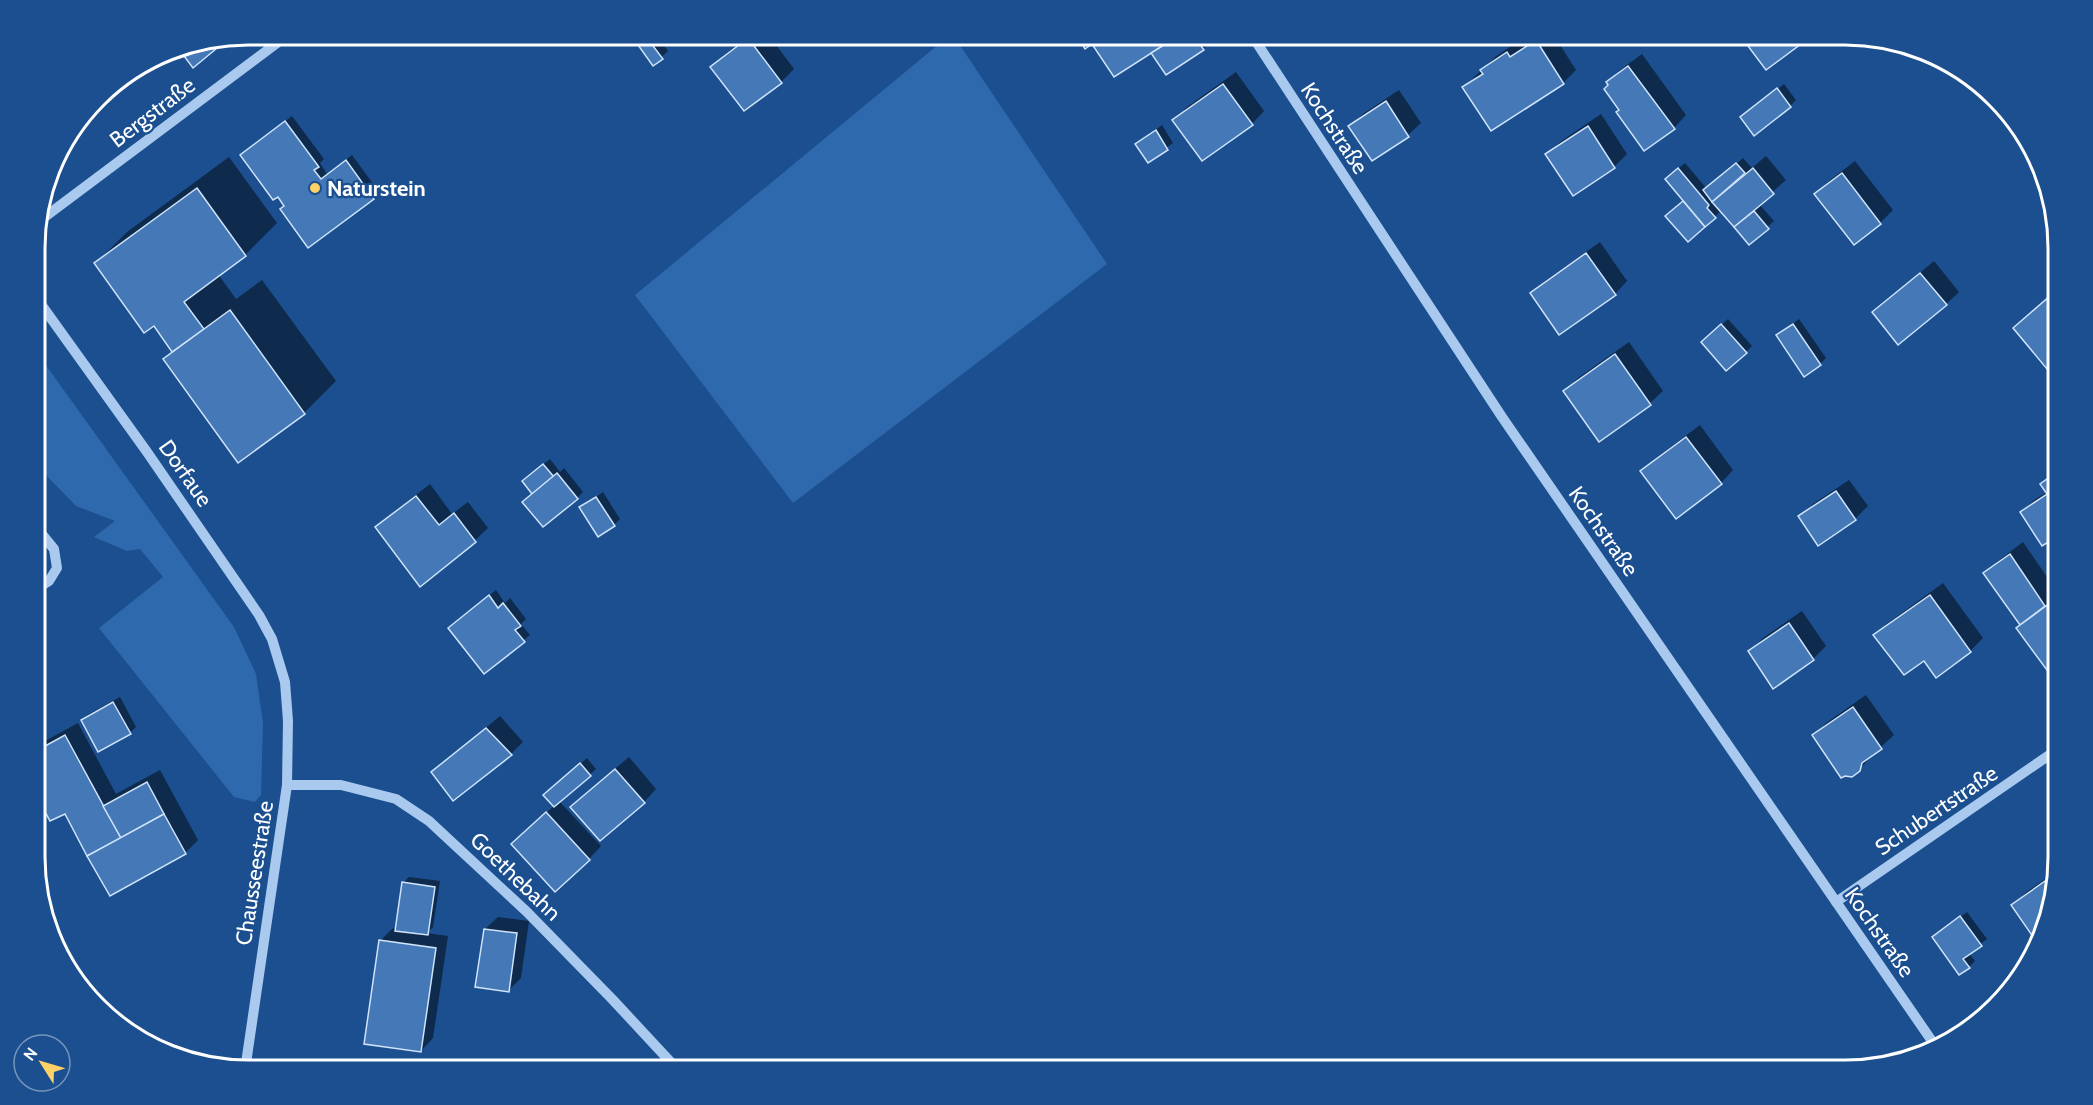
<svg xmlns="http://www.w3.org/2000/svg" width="2093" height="1105" font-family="Cabin,sans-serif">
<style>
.green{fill:#2e69ad}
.shadow{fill:#0007}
.building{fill:#4478b7;stroke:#cfe3fa;stroke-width:1.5}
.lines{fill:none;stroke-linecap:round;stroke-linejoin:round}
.minor{stroke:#a9c9ee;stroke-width:10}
.poi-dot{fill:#ffd166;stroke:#1b4f8f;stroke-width:2}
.labels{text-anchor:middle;stroke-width:4.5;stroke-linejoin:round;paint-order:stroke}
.street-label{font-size:22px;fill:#fff;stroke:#1b4f8f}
.poi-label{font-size:22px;font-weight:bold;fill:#fff;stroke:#1b4f8f;text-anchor:start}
.rim{fill:none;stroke:#fff;stroke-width:3}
</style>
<rect width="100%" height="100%" fill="#1b4f8f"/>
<g class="green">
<path d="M950 35H953L1107 264 793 503 635 295Z"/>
<path d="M35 350 234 627 256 674 263 723 261 795 255 802 234 797 99 628 163 577 140 549 127 551 94 537 115 521 76 506 35 464Z"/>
</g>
<g class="shadow">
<path d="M652 34H655L668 51 654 64 640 45Z"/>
<path d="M751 34H768L794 69 781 82 712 67 725 54Z"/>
<path d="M1077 34H1203L1209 43 1203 49 1152 51 1093 42Z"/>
<path d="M1540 34H1553L1576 70 1563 83 1464 87 1495 57 1520 40 1524 45Z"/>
<path d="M1642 54 1686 115 1674 128 1621 110 1608 82 1620 70Z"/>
<path d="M1236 72 1264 111 1252 124 1174 120 1187 107Z"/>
<path d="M1784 84 1796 100 1790 106 1742 117Z"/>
<path d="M1399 90 1421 123 1408 135 1372 159 1350 127 1363 114Z"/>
<path d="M1601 114 1627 154 1614 167 1547 154 1560 142Z"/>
<path d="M292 116 324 159 320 163 327 174 352 155 379 192 308 246 286 205 241 155Z"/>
<path d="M1162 125 1173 143 1148 161 1137 144Z"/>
<path d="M1766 156 1786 180 1759 204 1774 221 1749 243 1722 210 1688 240 1673 210 1684 200 1673 173 1685 163 1707 189 1743 158 1752 168Z"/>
<path d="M229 157 277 223 245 255 218 274 236 299 262 280 336 381 304 413 165 359 173 351 154 324 96 263 127 232Z"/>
<path d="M1855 161 1893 210 1880 223 1854 243 1816 194 1829 181Z"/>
<path d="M1600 242 1627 281 1615 294H1532L1545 281Z"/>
<path d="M1934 261 1959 292 1946 304 1874 312Z"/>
<path d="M1728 319 1752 346 1746 352 1709 336Z"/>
<path d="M1799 319 1826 358 1820 364 1778 335Z"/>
<path d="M1629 342 1663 391 1650 403 1599 440 1565 391 1578 378Z"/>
<path d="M1700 425 1733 470 1721 483 1642 472 1655 459Z"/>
<path d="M550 459 560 472 564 468 583 492 577 498 534 493 530 475Z"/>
<path d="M2057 470 2058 534 2022 512 2034 500 2047 492 2042 484Z"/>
<path d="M1849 480 1868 506 1855 519 1800 517 1813 504Z"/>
<path d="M430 484 452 514 468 502 488 528 470 545 377 528 390 515Z"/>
<path d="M603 492 620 519 614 525 581 508Z"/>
<path d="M2023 542 2058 593V682L2018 628 2022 625 1985 573 1998 561Z"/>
<path d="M1943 583 1983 638 1970 651 1937 676 1925 659 1875 635 1888 623Z"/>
<path d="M496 590 505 603 510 598 526 619 521 624 530 635 484 672 456 622Z"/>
<path d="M1802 611 1826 646 1813 659 1750 651 1763 638Z"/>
<path d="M1866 695 1894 735 1873 754 1859 770 1814 735 1826 723Z"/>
<path d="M120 697 136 727 130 733 83 720 89 714Z"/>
<path d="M500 716 523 742 511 754 433 772Z"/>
<path d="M78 723 116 794 160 770 198 840 185 853 65 812 36 792V746Z"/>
<path d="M629 757 656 789 644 802 585 794Z"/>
<path d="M587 758 596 769 559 801 601 846 589 859 526 831 554 806 551 789Z"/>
<path d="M2055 872 2039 942 2013 906 2025 893Z"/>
<path d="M409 877 440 881 433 927 427 933 448 936 433 1038 421 1051 380 941 393 928 397 929 403 883Z"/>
<path d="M1967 912 1987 939 1969 953 1975 961 1969 967 1933 937Z"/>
<path d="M498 917 529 921 521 978 509 990 485 929Z"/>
</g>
<g class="building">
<path d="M567 34H584L572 43Z"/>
<path d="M1076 34H1157L1164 45 1114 77 1092 44 1085 49Z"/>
<path d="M1165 34H1193L1204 50 1166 75 1151 53 1164 45 1159 38Z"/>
<path d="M1411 34H1431L1417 44Z"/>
<path d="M1508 34H1524L1513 42Z"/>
<path d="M1739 34H1813V35L1766 70Z"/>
<path d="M647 38 663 59 653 66 638 45Z"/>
<path d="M748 38 782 83 744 111 710 67Z"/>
<path d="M228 39 193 68 178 48Z"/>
<path d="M1536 40 1564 84 1491 131 1462 87 1483 74 1480 70 1507 52 1510 57Z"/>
<path d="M1628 66 1675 129 1644 151 1616 112 1619 110 1604 89 1608 85 1606 82Z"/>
<path d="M1223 84 1253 125 1202 161 1172 120Z"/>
<path d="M1777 88 1791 107 1754 136 1740 117Z"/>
<path d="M1386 101 1409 137 1372 161 1348 126Z"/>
<path d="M285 121 319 167 314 170 321 179 346 160 374 199 308 248 280 209 284 206 278 197 273 200 240 155Z"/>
<path d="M1588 126 1615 168 1573 196 1545 154Z"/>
<path d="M1156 130 1168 150 1148 163 1135 144Z"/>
<path d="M1736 163 1745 173 1712 202 1703 190Z"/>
<path d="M1678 168 1709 205 1707 208 1716 218 1705 227 1665 179Z"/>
<path d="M1753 168 1774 194 1734 227 1712 202Z"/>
<path d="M1842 173 1881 224 1854 245 1814 194Z"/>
<path d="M197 188 246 256 184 302 204 329 172 352 154 326 144 333 94 263Z"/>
<path d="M1683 201 1705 227 1688 242 1665 216Z"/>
<path d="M1754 211 1769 229 1749 245 1734 227Z"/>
<path d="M1586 253 1616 295 1559 335 1530 293Z"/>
<path d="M1920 273 1947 305 1898 345 1872 312Z"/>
<path d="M2057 290V381L2013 328Z"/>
<path d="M230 310 305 414 238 463 163 359Z"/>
<path d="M1721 324 1747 353 1726 371 1701 342Z"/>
<path d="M1793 324 1821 365 1804 377 1776 335Z"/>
<path d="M1615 354 1651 405 1599 442 1563 391Z"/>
<path d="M1686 437 1722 484 1676 519 1640 471Z"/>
<path d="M543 464 554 477 532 494 522 481Z"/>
<path d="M2057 472 2058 536 2042 546 2020 512 2047 494 2040 484Z"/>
<path d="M557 473 578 499 543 527 522 502Z"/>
<path d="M1836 491 1856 520 1818 546 1798 516Z"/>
<path d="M416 496 439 525 454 513 476 542 420 587 375 527Z"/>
<path d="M596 497 615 526 598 537 579 507Z"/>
<path d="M2010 554 2045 606 2020 625 1983 573Z"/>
<path d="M489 595 498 608 503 603 521 626 515 630 525 642 484 674 448 628Z"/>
<path d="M1930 595 1971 652 1936 678 1924 661 1904 675 1873 635Z"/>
<path d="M2054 600 2058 606V685L2016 628Z"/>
<path d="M1789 623 1814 660 1773 689 1748 651Z"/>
<path d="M113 702 131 734 98 752 81 720Z"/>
<path d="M1853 707 1882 749 1862 763 1860 771 1852 777 1845 776 1841 778 1812 735Z"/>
<path d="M486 728 512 755 453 801 431 772Z"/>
<path d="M65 735 121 838 87 856 65 814 50 821 36 795V751Z"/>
<path d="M580 763 591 776 554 807 543 795Z"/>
<path d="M615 769 645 803 600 841 570 807Z"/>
<path d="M147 782 164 814 121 838 103 806Z"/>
<path d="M546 812 590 860 555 892 511 844Z"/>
<path d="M164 814 186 854 110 896 87 856Z"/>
<path d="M2055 874 2038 944 2011 905Z"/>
<path d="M402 882 435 887 428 935 395 931Z"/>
<path d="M1960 916 1982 946 1963 959 1970 968 1959 975 1932 937Z"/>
<path d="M484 929 517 933 509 992 475 987Z"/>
<path d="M379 940 436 948 421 1052 364 1044Z"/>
</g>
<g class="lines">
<g class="minor">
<path d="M1251 34 1502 417 1934 1044"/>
<path d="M38 222 289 34"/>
<path d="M35 296 147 452 259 615 272 639 285 682 288 721 287 785 245 1070"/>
<path d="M36 527 54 549 57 568 49 581 36 589"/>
<path d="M287 785H341L396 799 429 821 527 912 613 1000 678 1070"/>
<path d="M1836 902 2058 749"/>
</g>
</g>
<circle class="poi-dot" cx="315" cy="188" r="6"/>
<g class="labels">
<g class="street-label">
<text transform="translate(152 112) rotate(-37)" y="8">Bergstraße</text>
<text transform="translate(1335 128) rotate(57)" y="8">Kochstraße</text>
<text transform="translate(186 473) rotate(55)" y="8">Dorfaue</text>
<text transform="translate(1604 531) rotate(55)" y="8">Kochstraße</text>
<text transform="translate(1936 810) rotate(-34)" y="8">Schubertstraße</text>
<text transform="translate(254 873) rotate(-81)" y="8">Chausseestraße</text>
<text transform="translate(516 876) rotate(44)" y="8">Goethebahn</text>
<text transform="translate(1880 932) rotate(55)" y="8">Kochstraße</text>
</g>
<g class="poi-label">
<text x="327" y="196">Naturstein</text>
</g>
</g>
<path d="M0 0H2093V1105H0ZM248 45H1845A203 203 0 0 1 2048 248V857A203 203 0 0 1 1845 1060H248A203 203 0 0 1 45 857V248A203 203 0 0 1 248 45Z" fill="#1b4f8f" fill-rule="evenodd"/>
<path class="rim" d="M248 45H1845A203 203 0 0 1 2048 248V857A203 203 0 0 1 1845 1060H248A203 203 0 0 1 45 857V248A203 203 0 0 1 248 45Z"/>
<g transform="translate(42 1063) rotate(307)"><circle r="28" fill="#1b4f8f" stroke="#7695bc" stroke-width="1.5"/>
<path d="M0-4.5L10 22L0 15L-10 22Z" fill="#ffd166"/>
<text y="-9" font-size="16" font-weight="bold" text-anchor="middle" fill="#ffffff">N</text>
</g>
</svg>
